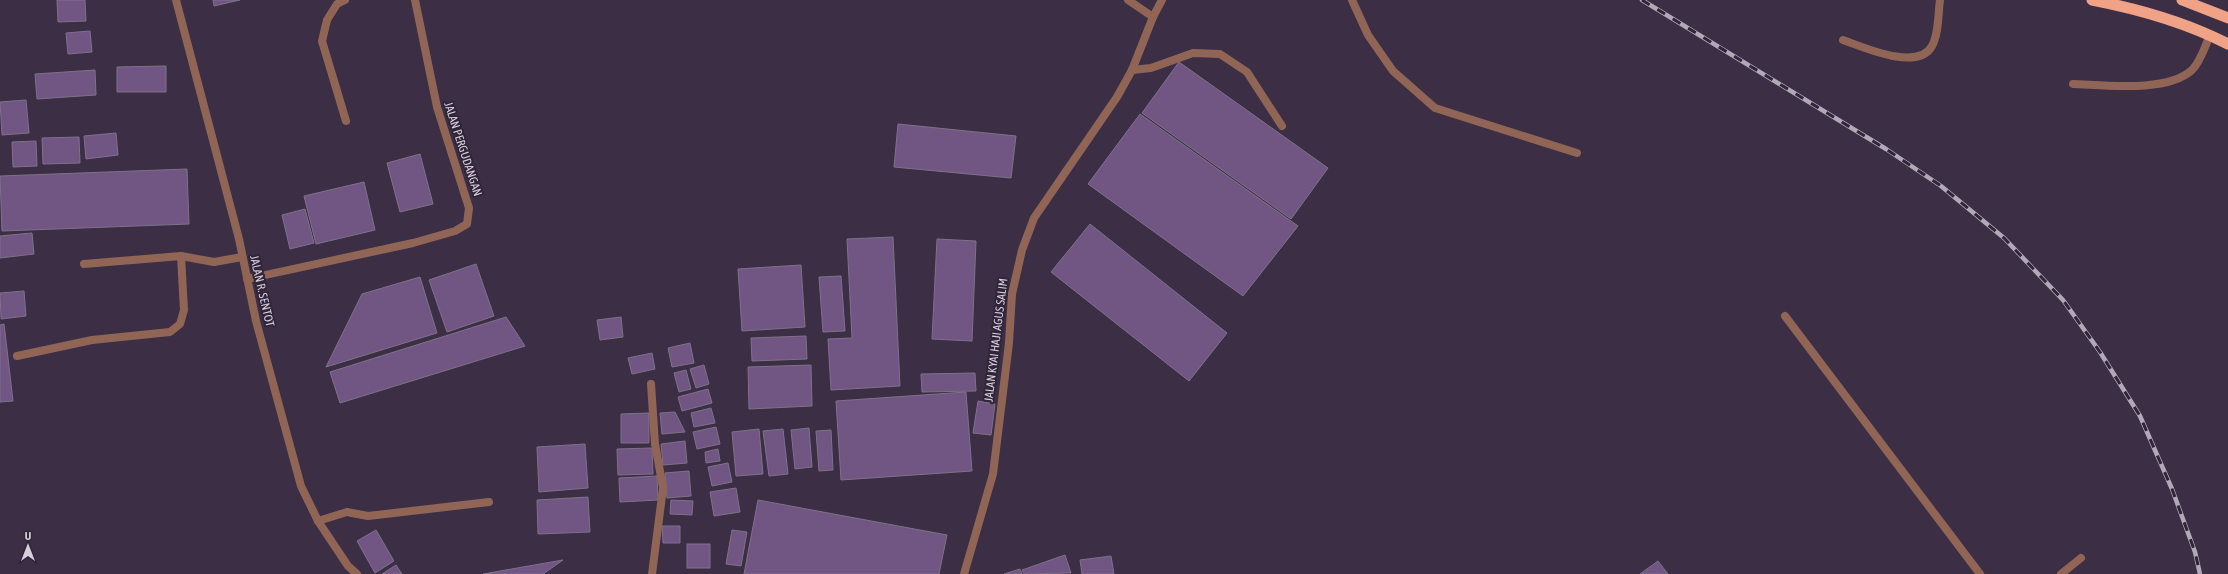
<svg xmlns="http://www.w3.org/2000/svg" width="2228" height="574" font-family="'Asap Condensed',sans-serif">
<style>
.building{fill:#715684;stroke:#7f7189}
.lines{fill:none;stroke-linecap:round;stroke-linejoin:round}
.service{stroke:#916555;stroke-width:8}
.minor{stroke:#916555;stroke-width:8}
.tertiary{stroke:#916555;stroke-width:8}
.trunk{stroke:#efa286;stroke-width:11}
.rail-casing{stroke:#b2a9b8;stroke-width:4.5}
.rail{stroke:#31253a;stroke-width:3;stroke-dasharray:9;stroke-linecap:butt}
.labels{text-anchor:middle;stroke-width:4;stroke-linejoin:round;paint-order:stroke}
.street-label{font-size:12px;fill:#d5cedb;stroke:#31253a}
</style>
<rect width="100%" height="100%" fill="#3c2f45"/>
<g class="building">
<path d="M57 0H85L86 21 58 22Z"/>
<path d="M213 0H240L214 6Z"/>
<path d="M90 31 92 52 68 54 66 33Z"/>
<path d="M1179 62 1328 168 1291 219 1142 113Z"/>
<path d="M166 66V92H117V67Z"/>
<path d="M95 70 96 95 37 99 35 74Z"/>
<path d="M26 100 29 133 2 135 0 102Z"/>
<path d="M1140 114 1298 226 1243 296 1088 184Z"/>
<path d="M898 124 1016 136 1011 178 894 167Z"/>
<path d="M116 133 118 155 86 159 84 136Z"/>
<path d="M79 137 80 163 43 164 42 138Z"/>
<path d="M36 141 37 166 13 167 12 142Z"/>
<path d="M420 154 433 204 400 212 387 163Z"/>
<path d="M187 169 189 224 2 231 0 176Z"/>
<path d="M364 182 375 230 316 244 304 196Z"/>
<path d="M305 209 314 243 290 249 282 215Z"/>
<path d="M1090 224 1227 333 1189 381 1051 272Z"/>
<path d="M32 233 34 254 0 258V236Z"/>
<path d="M893 237 900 386 831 390 828 339 852 338 847 239Z"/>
<path d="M937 239 976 241 972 341 932 339Z"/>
<path d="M476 264 494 316 447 332 429 280Z"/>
<path d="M801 265 805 327 742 331 738 269Z"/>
<path d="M841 276 845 331 823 332 819 277Z"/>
<path d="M420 277 437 333 326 367 362 294Z"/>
<path d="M24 291 26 316 1 319 0 293Z"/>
<path d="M506 317 525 346 340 403 330 372Z"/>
<path d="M621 317 623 337 600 340 597 320Z"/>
<path d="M4 324 13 401 0 402V325Z"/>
<path d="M806 336 807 359 752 361 751 338Z"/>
<path d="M690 343 694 363 672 367 668 348Z"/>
<path d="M652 353 655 369 632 374 628 358Z"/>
<path d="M704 365 709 384 696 388 690 369Z"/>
<path d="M811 365 812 406 749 409 748 367Z"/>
<path d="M686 370 691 389 679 392 674 373Z"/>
<path d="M975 373 976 391 922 392 921 374Z"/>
<path d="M708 389 712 403 682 411 678 397Z"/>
<path d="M966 392 972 471 841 480 836 401Z"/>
<path d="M978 401 995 404 991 435 973 433Z"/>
<path d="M711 408 715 423 694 427 691 413Z"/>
<path d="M675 412 685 432 662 434 660 413Z"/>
<path d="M649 413V443H621V414Z"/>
<path d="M716 427 720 444 697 449 693 432Z"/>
<path d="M809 428 812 467 795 469 791 430Z"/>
<path d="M759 429 763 474 736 476 732 432Z"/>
<path d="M783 429 788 474 769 476 763 431Z"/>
<path d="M831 430 833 470 819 471 816 431Z"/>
<path d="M685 441 687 463 663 465 661 444Z"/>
<path d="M585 444 588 488 539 492 537 447Z"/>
<path d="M652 448 653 474 618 475 617 449Z"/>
<path d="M718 449 720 461 706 463 705 452Z"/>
<path d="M728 463 732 482 712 486 708 467Z"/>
<path d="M689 471 691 496 667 498 665 473Z"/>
<path d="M657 476 658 500 620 502 619 478Z"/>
<path d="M736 488 740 512 714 516 710 492Z"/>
<path d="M588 497 590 532 538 534 537 500Z"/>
<path d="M671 500 693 501 692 515 670 514Z"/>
<path d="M758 500 947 535 939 574H744Z"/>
<path d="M662 526H680V543H663Z"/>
<path d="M376 530 394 561 375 573 357 541Z"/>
<path d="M732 530 747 532 741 566 726 564Z"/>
<rect x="687" y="544" width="23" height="24"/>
<path d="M1065 555 1071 573 1024 574 1022 570Z"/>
<path d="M1111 556 1114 574H1082L1080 560Z"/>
<path d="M563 560 543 574H483Z"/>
<path d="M1658 561 1668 574H1640Z"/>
<path d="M396 565 402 574H382Z"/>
<path d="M1020 569 1022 574H1004Z"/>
</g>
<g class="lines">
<g class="service">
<path d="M345 0 337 4 327 20 322 41 346 121"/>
<path d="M1843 40C1863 47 1918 72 1932 46 1939 33 1938 14 1940 0"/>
<path d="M1132 70 1151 68 1193 53 1220 54 1247 72 1282 126"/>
<path d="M2073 84C2104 85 2167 93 2192 70 2201 61 2205 46 2210 35"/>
<path d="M84 264 181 256 214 262 242 257"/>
<path d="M247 279 413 243 455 231 467 224 469 208 437 107 415 0"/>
<path d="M1785 316 1980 574"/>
<path d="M17 356 92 340 170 332 180 324 184 310 181 256"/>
<path d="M318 521 347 512 368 516 489 502"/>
<path d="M2061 574 2081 558"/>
</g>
<g class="minor">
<path d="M1128 0 1153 17"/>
<path d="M1352 0 1368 35 1393 71 1435 108 1577 153"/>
<path d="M651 384 655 444 663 488 652 574"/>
<path d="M964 574 993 474 1009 343 1012 294 1022 250 1034 218 1117 97 1132 70 1153 17 1162 0"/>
</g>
<path class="tertiary" d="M176 0 239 239 256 321 301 486 318 521 348 566 357 574"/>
<g class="trunk">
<path d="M2092 0C2139 9 2185 22 2228 44"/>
<path d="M2182 0 2228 18"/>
</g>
<defs>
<path id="rail" d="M1642 0 1886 149 1941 186 2004 238 2063 300 2100 352 2140 416 2172 489 2195 552 2200 574"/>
</defs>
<use href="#rail" class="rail-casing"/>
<use href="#rail" class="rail"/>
</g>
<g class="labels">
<g class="street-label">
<text transform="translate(463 149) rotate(72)" y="4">JALAN PERGUDANGAN</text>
<text transform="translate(262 291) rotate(77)" y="4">JALAN R. SENTOT</text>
<text transform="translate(996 340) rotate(-83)" y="4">JALAN KYAI HAJI AGUS SALIM</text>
</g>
</g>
<g transform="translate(28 546)" stroke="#31253a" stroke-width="3" paint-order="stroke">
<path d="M0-3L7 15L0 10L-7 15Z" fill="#d5cedb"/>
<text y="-6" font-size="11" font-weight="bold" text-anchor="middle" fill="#d5cedb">U</text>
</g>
</svg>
